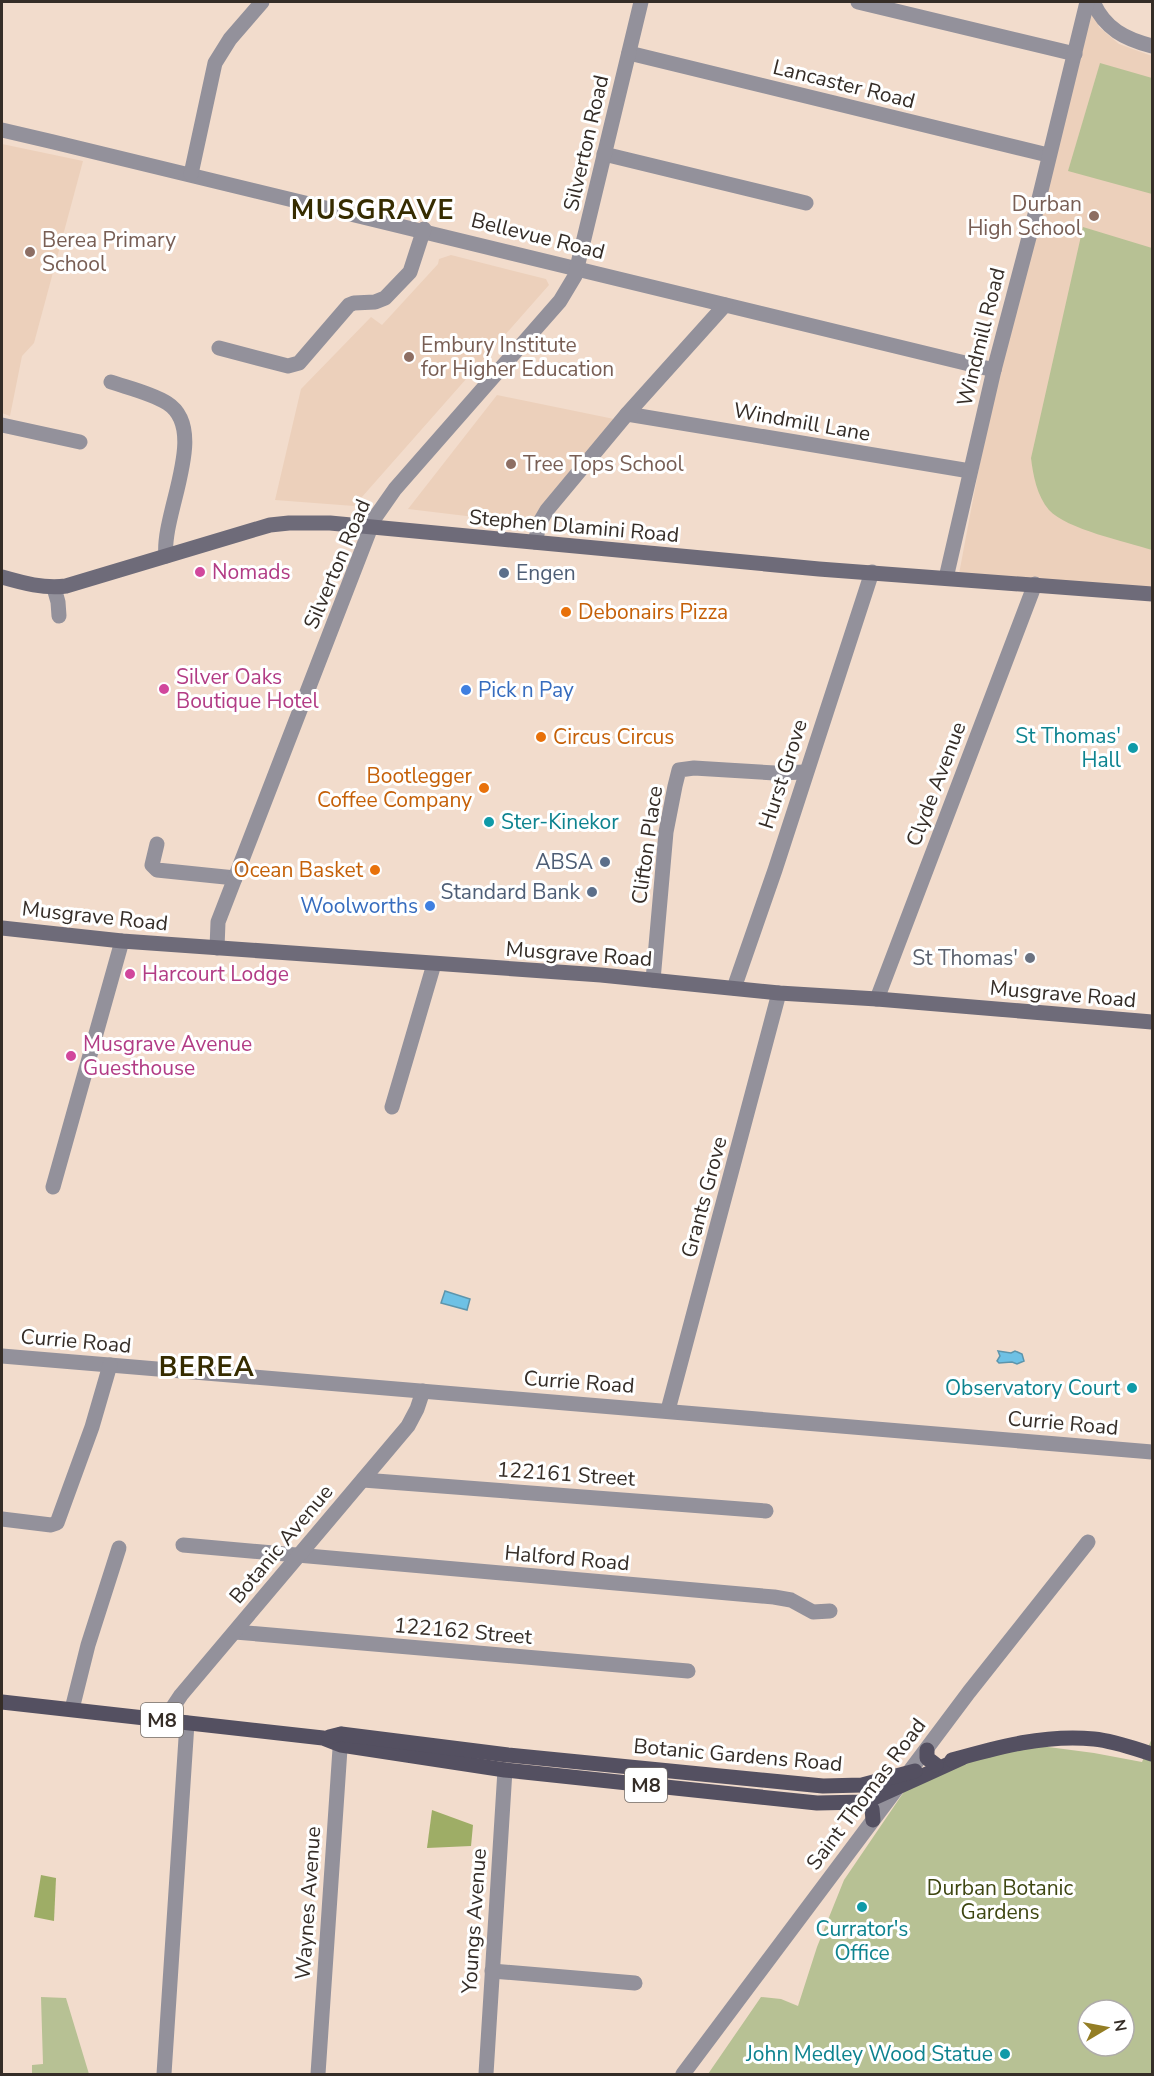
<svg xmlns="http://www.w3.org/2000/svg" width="1154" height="2076" font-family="'Nunito Sans',sans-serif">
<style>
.built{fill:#ecd0bb}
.green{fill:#b7c194;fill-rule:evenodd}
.forest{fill:#9ead66}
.water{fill:#6ec1e5;stroke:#5d95ac;stroke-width:1.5}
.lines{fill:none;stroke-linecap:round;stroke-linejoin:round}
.street{stroke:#93919b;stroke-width:15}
.secondary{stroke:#6e6b79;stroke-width:15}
.primary{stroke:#545061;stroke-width:15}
.education-dot{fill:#8d6e63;stroke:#fff;stroke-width:2}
.hotel-dot{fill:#d1479c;stroke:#fff;stroke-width:2}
.service-dot{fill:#5c6f8a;stroke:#fff;stroke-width:2}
.food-dot{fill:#e8710a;stroke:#fff;stroke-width:2}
.shop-dot{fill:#3f7fe0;stroke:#fff;stroke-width:2}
.culture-dot{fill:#0f9aa8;stroke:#fff;stroke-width:2}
.worship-dot{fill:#6b7280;stroke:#fff;stroke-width:2}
.labels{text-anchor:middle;stroke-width:6;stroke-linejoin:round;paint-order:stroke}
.shield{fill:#fff;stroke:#726c68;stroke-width:1.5}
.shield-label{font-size:20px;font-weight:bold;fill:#352d27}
.street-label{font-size:21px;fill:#352d27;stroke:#fff}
.education-label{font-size:21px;fill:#785e54;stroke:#fff;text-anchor:start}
.hotel-label{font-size:21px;fill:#b23c85;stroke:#fff;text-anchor:start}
.service-label{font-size:21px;fill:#4e5e75;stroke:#fff;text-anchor:end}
.food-label{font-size:21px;fill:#c56008;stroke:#fff;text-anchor:start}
.shop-label{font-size:21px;fill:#366cbe;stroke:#fff;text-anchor:start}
.culture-label{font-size:21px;fill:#0d838f;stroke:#fff;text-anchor:end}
.worship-label{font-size:21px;fill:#5b616d;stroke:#fff;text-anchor:end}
.park-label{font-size:21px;fill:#3e4611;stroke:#fff}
.district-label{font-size:27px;font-weight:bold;letter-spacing:1.5px;fill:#362c00;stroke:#fff}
</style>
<rect width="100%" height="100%" fill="#f2dccc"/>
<g class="built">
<path d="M1089 2 1099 27 1119 44 1152 56V592L959 574 996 377Z"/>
<path d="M2 144 83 161 34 343 22 356 10 416 2 413Z"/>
<path d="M451 255 546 279 549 285 354 506 275 500 301 389 371 317 382 325 438 264 439 259Z"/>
<path d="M497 395 614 419 533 524 408 509Z"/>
</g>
<g class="green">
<path d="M1100 63 1152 78V194L1068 171Z"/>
<path d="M1083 227 1152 248V550C1127 542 1066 529 1049 510 1037 496 1033 475 1031 458Z"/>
<path d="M1152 1738V2074H708L761 1997 781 1999 798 2006 817 1947 844 1880 914 1777 1033 1745 1094 1753 1142 1762ZM1088 2010H1124V2046H1088Z"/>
<path d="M41 1997 66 1998 89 2074H32V2065L43 2064Z"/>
</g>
<g class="forest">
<path d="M432 1810 473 1825 471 1846 427 1848Z"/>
<path d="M41 1875 56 1878 54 1921 34 1917Z"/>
</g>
<g class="water">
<path d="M445 1291 470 1299 467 1310 441 1303Z"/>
<path d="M998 1351 1011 1353 1015 1351 1022 1354 1024 1361 1017 1364 1012 1362 999 1363 997 1361 1000 1356Z"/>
</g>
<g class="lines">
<g class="street">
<path d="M858 2 1075 54"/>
<path d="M1093 2C1105 29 1125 39 1152 46"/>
<path d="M629 53 1048 155"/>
<path d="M2 130C333 207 663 288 994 370"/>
<path d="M604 154 806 203"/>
<path d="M191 174 215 63 230 39 262 2"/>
<path d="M219 348 288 366 299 363 349 305 354 303 375 302 385 298 410 272 424 229"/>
<path d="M111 382C129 388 151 393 167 403 210 430 161 514 166 556"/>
<path d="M627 414 970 471"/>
<path d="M2 425 80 442"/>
<path d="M535 542 540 522 547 510 627 414 725 305"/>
<path d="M946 578 994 370 1037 207 1087 2"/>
<path d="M54 588 58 602 59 616"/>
<path d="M157 844 152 865 157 870 235 878"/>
<path d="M217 948 218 922 374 519 395 489 560 301 575 276 641 2"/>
<path d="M653 980 666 832 675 786 679 770 694 768 775 773 806 772"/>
<path d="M734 988 775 870 872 572"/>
<path d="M877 999 1035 584"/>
<path d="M392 1107 434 964"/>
<path d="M53 1187 122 941"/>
<path d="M2 1356 1152 1452"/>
<path d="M668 1410 779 993"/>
<path d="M363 1480 766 1511"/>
<path d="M2 1519 51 1525 57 1523 92 1427 110 1365"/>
<path d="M183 1545 774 1597 791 1600 813 1612 830 1611"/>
<path d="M235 1632 688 1671"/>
<path d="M72 1709 88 1645 119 1548"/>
<path d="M168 1721 173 1707 181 1695 408 1426 417 1409 423 1391"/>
<path d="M492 1971 635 1983"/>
<path d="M164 2074 187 1723"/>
<path d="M318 2074 341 1734"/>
<path d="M486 2074 505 1770"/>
<path d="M683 2074 969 1692 1088 1542"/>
</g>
<g class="secondary">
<path d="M2 577C23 583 44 589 66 586L270 525 289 523H330L819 569 1152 594"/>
<path d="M2 928 122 941 601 975 779 993 877 999 1152 1022"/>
</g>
<g class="primary">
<path d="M2 1702 323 1738 341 1745 505 1770 817 1803 865 1802 962 1758"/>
<path d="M329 1737 341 1734 508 1755 823 1786 862 1785 915 1771"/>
<path d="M927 1750V1758L936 1765"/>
<path d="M952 1760C998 1747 1046 1734 1094 1739 1114 1741 1133 1748 1152 1754"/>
<path d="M865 1802 872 1809 873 1820"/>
</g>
</g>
<g class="education-dot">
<circle cx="1094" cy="216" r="6"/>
<circle cx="30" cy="252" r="6"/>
<circle cx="409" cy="357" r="6"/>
<circle cx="511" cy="464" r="6"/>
</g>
<g class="hotel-dot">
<circle cx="200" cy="572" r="6"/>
<circle cx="164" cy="689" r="6"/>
<circle cx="130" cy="974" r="6"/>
<circle cx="71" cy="1056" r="6"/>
</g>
<g class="service-dot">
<circle cx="504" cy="573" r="6"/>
<circle cx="605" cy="862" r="6"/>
<circle cx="592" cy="892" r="6"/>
</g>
<g class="food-dot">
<circle cx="566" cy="612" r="6"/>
<circle cx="541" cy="737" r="6"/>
<circle cx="484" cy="788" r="6"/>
<circle cx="375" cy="870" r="6"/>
</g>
<g class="shop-dot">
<circle cx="466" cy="690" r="6"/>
<circle cx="430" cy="906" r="6"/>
</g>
<g class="culture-dot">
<circle cx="1133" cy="748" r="6"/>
<circle cx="489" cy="822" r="6"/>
<circle cx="1132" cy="1388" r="6"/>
<circle cx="862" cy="1907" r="6"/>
<circle cx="1005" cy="2054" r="6"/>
</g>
<circle class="worship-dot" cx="1030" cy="958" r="6"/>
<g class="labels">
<g class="shield">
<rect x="141" y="1703" width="42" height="34" rx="4.5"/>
<rect x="625" y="1768" width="42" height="34" rx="4.5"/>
</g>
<g class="shield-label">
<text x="162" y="1727">M8</text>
<text x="646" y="1792">M8</text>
</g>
<g class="street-label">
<text transform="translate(844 84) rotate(14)" y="7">Lancaster Road</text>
<text transform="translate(586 143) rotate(-77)" y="7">Silverton Road</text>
<text transform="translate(538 236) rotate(14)" y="7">Bellevue Road</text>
<text transform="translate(981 337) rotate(-76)" y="7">Windmill Road</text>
<text transform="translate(802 422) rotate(10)" y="7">Windmill Lane</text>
<text transform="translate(574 526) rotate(5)" y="7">Stephen Dlamini Road</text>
<text transform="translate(337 564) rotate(-67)" y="7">Silverton Road</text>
<text transform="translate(783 774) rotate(-72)" y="7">Hurst Grove</text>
<text transform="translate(936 784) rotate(-69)" y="7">Clyde Avenue</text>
<text transform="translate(647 845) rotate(-82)" y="7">Clifton Place</text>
<text transform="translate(95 916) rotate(6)" y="7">Musgrave Road</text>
<text transform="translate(579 954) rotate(4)" y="7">Musgrave Road</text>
<text transform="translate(1063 994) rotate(5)" y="7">Musgrave Road</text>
<text transform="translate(704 1197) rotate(-75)" y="7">Grants Grove</text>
<text transform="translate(76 1341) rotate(5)" y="7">Currie Road</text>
<text transform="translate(579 1382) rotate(4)" y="7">Currie Road</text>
<text transform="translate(1063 1423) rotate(5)" y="7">Currie Road</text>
<text transform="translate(566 1474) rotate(4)" y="7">122161 Street</text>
<text transform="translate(281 1544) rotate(-50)" y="7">Botanic Avenue</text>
<text transform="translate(567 1558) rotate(5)" y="7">Halford Road</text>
<text transform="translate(463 1631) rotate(5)" y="7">122162 Street</text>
<text transform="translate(738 1755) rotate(5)" y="7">Botanic Gardens Road</text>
<text transform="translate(866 1794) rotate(-53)" y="7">Saint Thomas Road</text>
<text transform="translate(308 1903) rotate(-86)" y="7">Waynes Avenue</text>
<text transform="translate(474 1921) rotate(-86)" y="7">Youngs Avenue</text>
</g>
<g class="education-label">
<text x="1082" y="211" text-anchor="end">Durban<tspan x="1082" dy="24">High School</tspan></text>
<text x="42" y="247">Berea Primary<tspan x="42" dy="24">School</tspan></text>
<text x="421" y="352">Embury Institute<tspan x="421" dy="24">for Higher Education</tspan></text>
<text x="523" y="471">Tree Tops School</text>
</g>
<g class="hotel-label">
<text x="212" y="579">Nomads</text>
<text x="176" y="684">Silver Oaks<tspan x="176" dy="24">Boutique Hotel</tspan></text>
<text x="142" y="981">Harcourt Lodge</text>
<text x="83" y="1051">Musgrave Avenue<tspan x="83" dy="24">Guesthouse</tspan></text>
</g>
<g class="service-label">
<text x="516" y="580" text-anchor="start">Engen</text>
<text x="593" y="869">ABSA</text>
<text x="580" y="899">Standard Bank</text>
</g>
<g class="food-label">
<text x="578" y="619">Debonairs Pizza</text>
<text x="553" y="744">Circus Circus</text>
<text x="472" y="783" text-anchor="end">Bootlegger<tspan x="472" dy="24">Coffee Company</tspan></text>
<text x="363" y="877" text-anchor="end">Ocean Basket</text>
</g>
<g class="shop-label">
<text x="478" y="697">Pick n Pay</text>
<text x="418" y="913" text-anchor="end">Woolworths</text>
</g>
<g class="culture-label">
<text x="1121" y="743">St Thomas'<tspan x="1121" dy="24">Hall</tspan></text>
<text x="501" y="829" text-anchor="start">Ster-Kinekor</text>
<text x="1120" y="1395">Observatory Court</text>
<text x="862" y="1936" text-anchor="middle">Currator's<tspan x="862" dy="24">Office</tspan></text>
<text x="993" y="2061">John Medley Wood Statue</text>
</g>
<g class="worship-label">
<text x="1018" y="965">St Thomas'</text>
</g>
<g class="park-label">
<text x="1000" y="1895">Durban Botanic<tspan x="1000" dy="24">Gardens</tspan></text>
</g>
<g class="district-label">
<text x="373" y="219">MUSGRAVE</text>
<text x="207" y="1376">BEREA</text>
</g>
</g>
<rect width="1154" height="2076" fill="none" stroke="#352d27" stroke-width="6"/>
<g transform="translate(1106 2028) rotate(80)"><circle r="28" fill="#ffffff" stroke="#aeaba9" stroke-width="1.5"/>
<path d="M0-4.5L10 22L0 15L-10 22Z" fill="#947e25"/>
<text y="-9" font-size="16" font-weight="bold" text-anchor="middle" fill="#352d27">N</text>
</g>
</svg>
